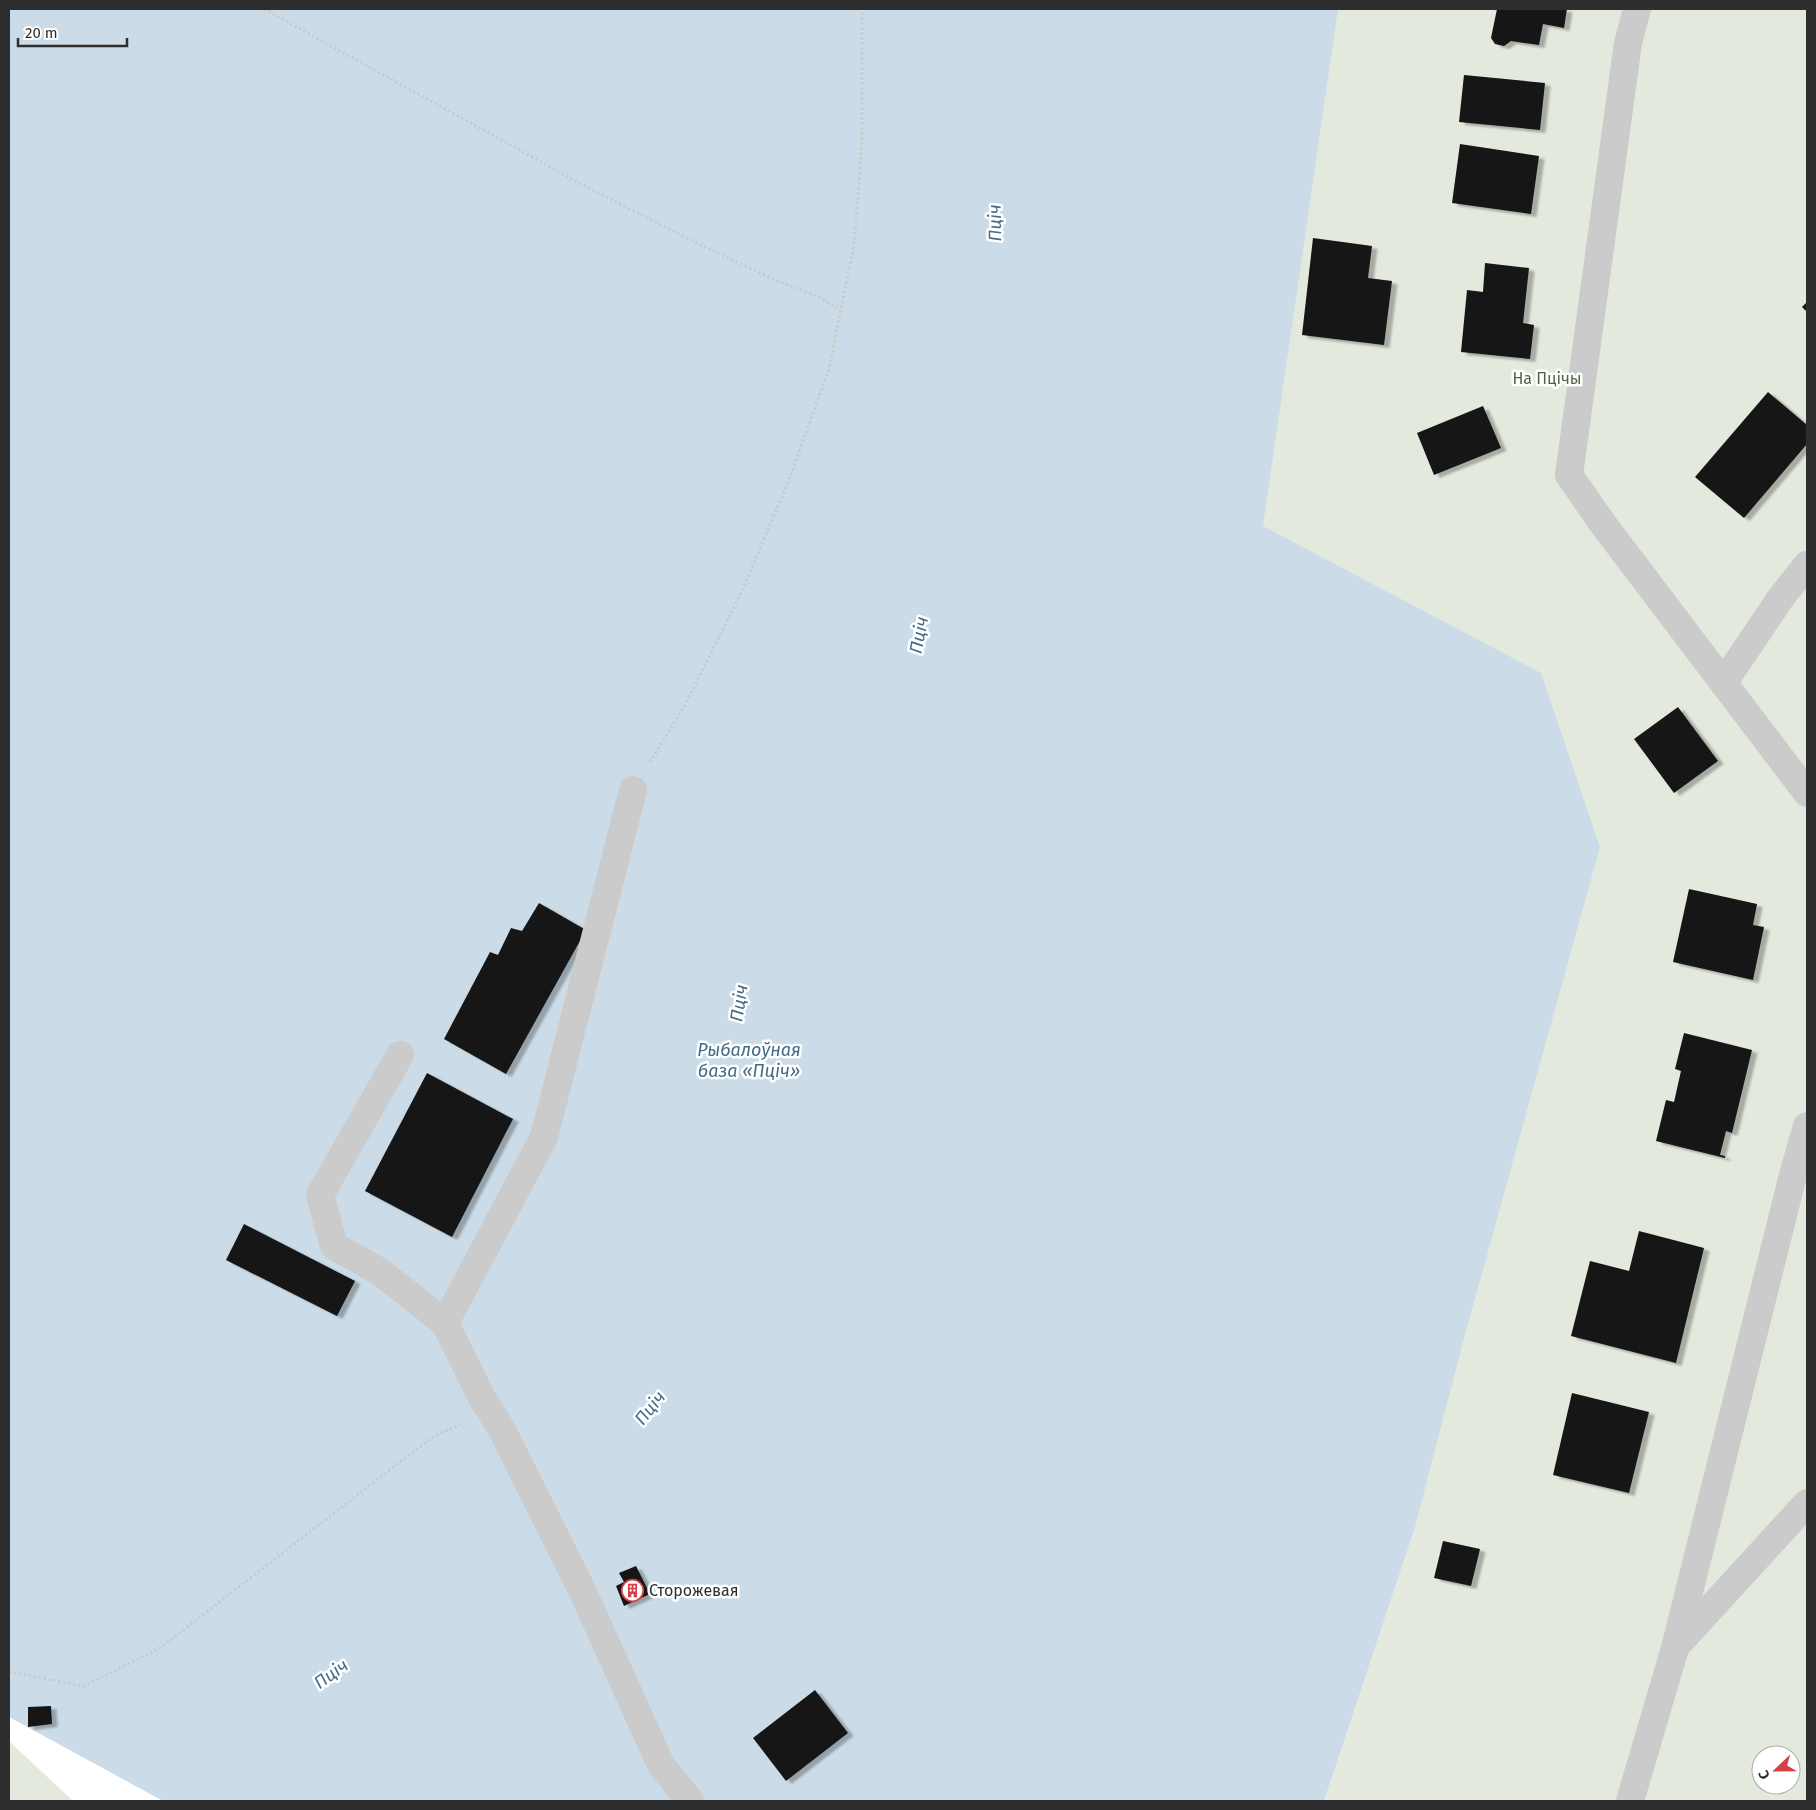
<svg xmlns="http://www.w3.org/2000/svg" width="1816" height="1810" font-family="'Fira Sans',sans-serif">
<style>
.green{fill:#e3eadd;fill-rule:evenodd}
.water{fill:#cbdce8}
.building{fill:#151515;filter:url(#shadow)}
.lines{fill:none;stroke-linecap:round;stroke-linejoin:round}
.path{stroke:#cbcbcb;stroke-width:3;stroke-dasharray:2.5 2.5;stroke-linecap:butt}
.minor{stroke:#cbcbcb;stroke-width:28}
.labels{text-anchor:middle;stroke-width:5;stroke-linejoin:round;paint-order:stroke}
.park-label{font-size:16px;fill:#50653f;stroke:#fff}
.poi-label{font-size:16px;fill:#2e2e2e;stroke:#fff;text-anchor:start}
.water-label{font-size:18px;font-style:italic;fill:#446b88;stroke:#fff}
</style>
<defs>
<filter id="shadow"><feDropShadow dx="5.5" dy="3" stdDeviation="1" flood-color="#0004"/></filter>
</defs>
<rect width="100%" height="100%" fill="#fff"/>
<g class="green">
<path d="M1073 9H1807V1801H1324L1353 1709ZM1761 1755H1791V1785H1761Z"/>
<path d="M9 1741 73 1801H9Z"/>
</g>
<path class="water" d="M9 9H1338L1263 526 1541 673 1600 847 1463 1342 1415 1527 1324 1801H163L9 1717Z"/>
<g class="building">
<path d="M1497 9H1567L1564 28 1543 24 1539 45 1511 41 1504 46 1495 44 1491 38Z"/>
<path d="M1464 75 1545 83 1540 130 1459 122Z"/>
<path d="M1460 144 1539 156 1531 214 1452 203Z"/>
<path d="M1313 238 1372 246 1368 278 1392 281 1384 345 1302 335Z"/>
<path d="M1485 263 1529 268 1523 323 1534 325 1530 359 1461 352 1467 290 1483 292Z"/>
<path d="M1807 302V312L1802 307Z"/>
<path d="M1768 392 1807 425V444L1744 518 1695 477Z"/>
<path d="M1483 406 1501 448 1434 475 1417 433Z"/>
<path d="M1678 707 1718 761 1674 793 1634 739Z"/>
<path d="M1689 889 1757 904 1753 925 1764 927 1753 980 1673 962Z"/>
<path d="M539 903 586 930 506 1074 444 1039 490 952 498 955 511 928 522 931Z"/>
<path d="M1684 1033 1752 1050 1732 1133 1726 1131 1720 1155 1725 1156V1158L1656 1141 1666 1100 1674 1102 1681 1071 1675 1069Z"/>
<path d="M427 1073 513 1119 452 1237 365 1191Z"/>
<path d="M244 1224 355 1281 337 1316 226 1260Z"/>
<path d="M1639 1231 1704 1248 1676 1363 1571 1336 1590 1261 1629 1271Z"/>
<path d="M1572 1393 1649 1412 1629 1493 1553 1475Z"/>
<path d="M1443 1541 1480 1549 1471 1586 1434 1578Z"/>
<path d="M636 1566 650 1594 624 1606 616 1586 624 1582 619 1573Z"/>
<path d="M815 1690 848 1733 786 1781 753 1738Z"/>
<path d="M51 1706 52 1724 28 1727V1707Z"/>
</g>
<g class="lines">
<g class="path">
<path d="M264 9 592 190 703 246 775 280 819 297 841 310"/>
<path d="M650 762 685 705 741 593 787 485 829 369 854 245 862 142V9"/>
<path d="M9 1672 84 1686 160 1648 414 1451 436 1435 461 1424"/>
</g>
<g class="minor">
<path d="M1637 9 1628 43 1569 475 1603 524 1807 793"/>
<path d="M1724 682 1782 596 1807 565"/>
<path d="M633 790 544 1137 445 1323 482 1398 501 1428 581 1588 661 1765 690 1801"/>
<path d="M400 1055 320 1195 334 1246 379 1271 445 1323"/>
<path d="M1677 1645 1807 1503"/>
<path d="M1630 1801 1675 1648 1793 1175 1807 1126"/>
</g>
</g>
<defs>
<symbol id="building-ring" viewBox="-11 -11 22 22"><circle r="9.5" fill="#fff" stroke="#d44046" stroke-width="1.5"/><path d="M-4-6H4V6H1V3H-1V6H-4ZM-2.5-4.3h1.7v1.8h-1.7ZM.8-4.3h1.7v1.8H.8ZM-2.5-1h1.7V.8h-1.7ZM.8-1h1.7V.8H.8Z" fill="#d44046"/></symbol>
</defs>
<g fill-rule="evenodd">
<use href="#building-ring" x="620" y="1578" width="25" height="25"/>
</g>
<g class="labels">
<g class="park-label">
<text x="1547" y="384">На Пцічы</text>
</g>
<g class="poi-label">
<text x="649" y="1596">Сторожевая</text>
</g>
<g class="water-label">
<text transform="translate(995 223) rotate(-91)" y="6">Пціч</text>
<text transform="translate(919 635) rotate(-79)" y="6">Пціч</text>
<text transform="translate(739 1003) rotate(-81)" y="6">Пціч</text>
<text x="749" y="1056">Рыбалоўная<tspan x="749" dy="21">база «Пціч»</tspan></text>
<text transform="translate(650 1408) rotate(-51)" y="6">Пціч</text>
<text transform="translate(331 1674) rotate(-36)" y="6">Пціч</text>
</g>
</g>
<rect width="1816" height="1810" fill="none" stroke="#2e2e2e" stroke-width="20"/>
<g transform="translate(1776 1770) rotate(248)"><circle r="24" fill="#ffffff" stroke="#ababab"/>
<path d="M0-4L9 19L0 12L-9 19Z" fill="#d44046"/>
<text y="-8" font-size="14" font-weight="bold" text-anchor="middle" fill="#2e2e2e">С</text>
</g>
<path d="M18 38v8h109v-8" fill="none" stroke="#2e2e2e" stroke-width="2.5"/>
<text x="25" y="38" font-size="15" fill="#2e2e2e" stroke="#ffffff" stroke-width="4" paint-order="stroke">20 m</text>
</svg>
